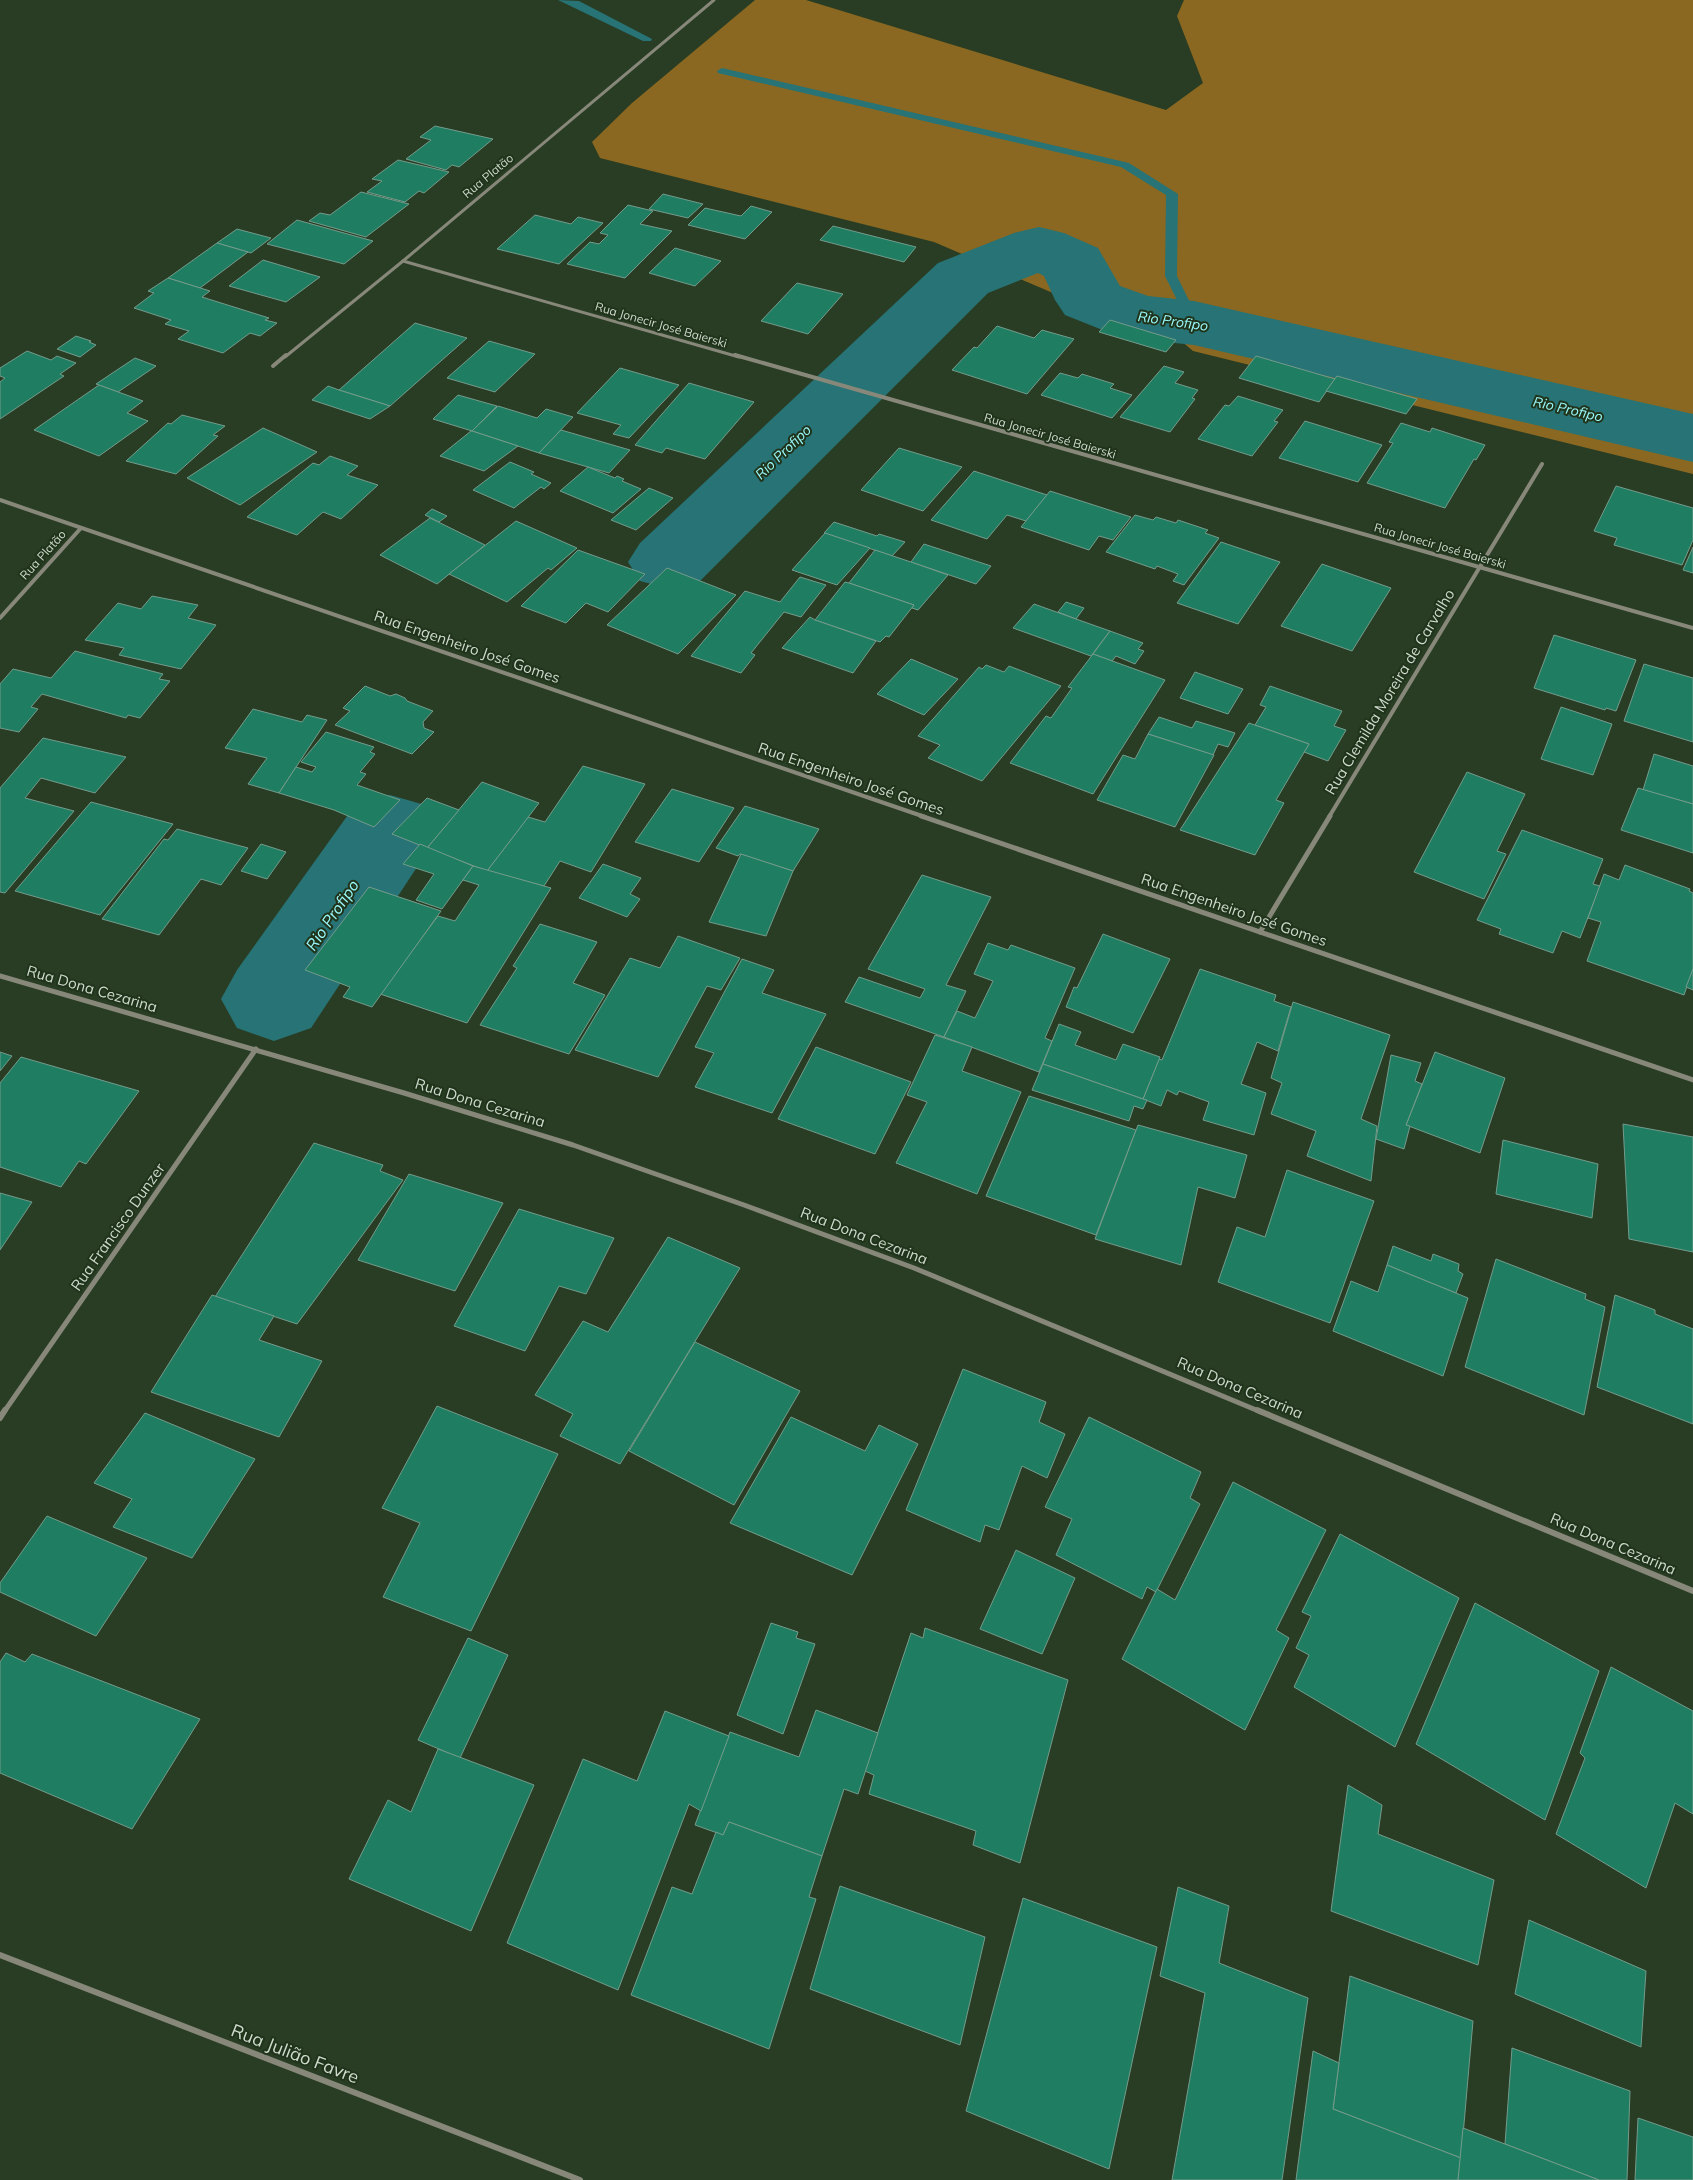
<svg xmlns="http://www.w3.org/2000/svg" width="1693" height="2180" font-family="Mulish,sans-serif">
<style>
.forest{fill:#8a6821}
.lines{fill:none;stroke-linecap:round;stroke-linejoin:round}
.stream{fill:#287375;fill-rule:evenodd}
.river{fill:#287375;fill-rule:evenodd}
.building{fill:#1f7e62;stroke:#749b8b}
.street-far3{stroke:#878879;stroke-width:3}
.street-far2{stroke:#878879;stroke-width:4}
.street-far1{stroke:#878879;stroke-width:5}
.street{stroke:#878879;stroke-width:6}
.labels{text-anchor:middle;stroke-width:4;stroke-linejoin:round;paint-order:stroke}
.far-street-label{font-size:12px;fill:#cedacb;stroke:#20331b}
.far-water-label{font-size:14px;font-style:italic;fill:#98f7f9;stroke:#20331b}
.street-label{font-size:15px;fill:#cedacb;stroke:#20331b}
.water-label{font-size:16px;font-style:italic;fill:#98f7f9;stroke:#20331b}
.near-street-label{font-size:18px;fill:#cedacb;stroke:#20331b}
</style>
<rect width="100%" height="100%" fill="#293d24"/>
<path class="forest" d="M755 0H806L1166 110 1203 83 1177 16 1184 0H1693V474L1193 351 1127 295 1053 293 934 242 600 158 592 142 632 103Z"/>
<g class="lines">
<g class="stream">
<path d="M558 0 579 1 652 39 651 41H643Z"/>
<path d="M722 68 1129 163 1178 194 1177 276 1200 323 1194 327 1190 326 1165 276 1166 195 1121 167 718 73 717 71Z"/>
</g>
<g class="river">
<path d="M1039 227 1064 233 1098 248 1120 286 1148 296 1194 301 1693 414V462L1194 345 1136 339 1110 333 1065 315 1055 300 1044 276 1038 273 988 293 700 581 670 589 640 581 628 562 640 543 938 263 1014 233Z"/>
<path d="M390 795 425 805 439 830 425 855 311 1028 274 1041 237 1028 221 999 237 970 355 805Z"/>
</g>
</g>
<g class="building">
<path d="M435 126 493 139 459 167 452 165 446 170 406 159 431 140 420 137Z"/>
<path d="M398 160 449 172 424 193 419 191 405 202 367 192 382 181 372 179Z"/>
<path d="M361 192 409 204 366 237 309 221 320 213 330 215Z"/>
<path d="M663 194 703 204 688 218 649 209Z"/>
<path d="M628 205 653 211 640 224 672 231 625 278 567 264 590 242 599 244 608 235 600 233Z"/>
<path d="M751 206 772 212 745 239 688 225 705 208 741 216Z"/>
<path d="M535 215 571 224 578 217 603 223 559 264 497 249Z"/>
<path d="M297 220 373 241 344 264 267 244Z"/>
<path d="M833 226 916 247 904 262 820 240Z"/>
<path d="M237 229 271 238 251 253 217 243Z"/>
<path d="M217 243 248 252 200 288 168 278Z"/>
<path d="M675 248 721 261 695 286 649 273Z"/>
<path d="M263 260 320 277 286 302 229 286Z"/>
<path d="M168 278 210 291 202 297 269 318 265 320 277 323 260 336 250 333 223 353 178 339 189 331 165 324 171 320 134 308 154 293 148 291Z"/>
<path d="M797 283 843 294 808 334 761 321Z"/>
<path d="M1110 320 1176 340 1166 352 1099 332Z"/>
<path d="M415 323 467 338 390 406 339 390Z"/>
<path d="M997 326 1034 338 1042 330 1074 339 1027 394 952 370 974 347 977 348Z"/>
<path d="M76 336 91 341 89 342 96 345 80 357 57 349Z"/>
<path d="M489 341 535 354 495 392 447 378Z"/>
<path d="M27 351 51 360 57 356 76 363 60 374 64 376 0 419V382L5 378 0 376V368Z"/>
<path d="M1256 356 1335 379 1319 402 1239 378Z"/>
<path d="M135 358 156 366 118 392 96 384Z"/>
<path d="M1164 366 1184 372 1175 383 1198 390 1192 398 1195 399 1170 432 1120 417Z"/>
<path d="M620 368 679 385 629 438 613 434 621 425 577 413Z"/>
<path d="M1060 373 1078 378 1082 374 1114 384 1110 388 1132 395 1112 418 1041 395Z"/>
<path d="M1337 376 1417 399 1406 414 1326 391Z"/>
<path d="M689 383 754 402 705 459 666 448 662 453 635 445Z"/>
<path d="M99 385 143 401 127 413 148 421 99 456 34 430Z"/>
<path d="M328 386 339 390 390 406 370 419 312 400Z"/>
<path d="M458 395 497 406 472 431 433 419Z"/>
<path d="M1238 396 1283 410 1274 421 1278 422 1252 456 1198 439 1225 405 1229 406Z"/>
<path d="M498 406 537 418 546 409 573 417 539 453 472 431Z"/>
<path d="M182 415 225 426 213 435 218 436 176 474 126 461 168 423 171 424Z"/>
<path d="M1305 421 1382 445 1358 482 1279 458Z"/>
<path d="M1401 423 1430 432 1432 428 1485 445 1476 460 1474 459 1445 508 1367 483 1393 443 1389 442Z"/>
<path d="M263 428 317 452 240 505 187 478Z"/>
<path d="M561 430 630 450 609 473 539 453Z"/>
<path d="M471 431H472L518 446 484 471 440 456Z"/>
<path d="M899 448 962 467 923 511 861 490Z"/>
<path d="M330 456 358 466 347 475 378 485 341 519 323 512 297 535 247 517 313 463 319 465Z"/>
<path d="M510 462 534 472 531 474 551 483 544 489 541 487 514 508 473 490Z"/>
<path d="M588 467 615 478 617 476 624 479 622 481 641 489 613 513 560 491Z"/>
<path d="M974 471 1047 495 1026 521 1007 515 987 539 931 520Z"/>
<path d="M1616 486 1693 508V540L1682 565 1614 545 1617 538 1594 531Z"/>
<path d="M649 488 673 498 636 530 611 520Z"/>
<path d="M1050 491 1131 517 1113 540 1099 536 1089 550 1021 527Z"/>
<path d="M432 509 447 516 439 522 425 515Z"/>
<path d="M1135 515 1153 520 1156 517 1176 523 1178 520 1208 530 1205 533 1219 538 1184 585 1173 581 1178 574 1157 566 1155 569 1106 552Z"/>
<path d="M430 518 485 545 437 584 380 555Z"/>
<path d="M516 521 577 548 551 570 548 568 507 602 449 574Z"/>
<path d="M834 522 877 536 879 534 905 542 892 556 824 533Z"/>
<path d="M825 533 870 548 837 585 792 570Z"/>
<path d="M1221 542 1280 562 1238 624 1177 603Z"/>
<path d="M924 544 991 566 976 584 911 562Z"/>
<path d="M1693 547V573L1683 570Z"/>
<path d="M578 550 645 574 608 612 586 603 566 623 521 606Z"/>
<path d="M875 550 911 562 948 575 918 610 912 608 914 605 849 583Z"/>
<path d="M1322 564 1391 588 1352 651 1281 626Z"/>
<path d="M667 568 736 595 678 654 607 625Z"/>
<path d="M800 577 826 585 801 617 784 612 751 653 755 655 741 673 691 656 745 591 780 602Z"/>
<path d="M845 582 849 583 914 605 889 637 886 636 880 642 815 620Z"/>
<path d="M152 596 198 605 188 618 216 625 181 669 119 655 124 648 85 640 118 603 141 609Z"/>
<path d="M1066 602 1084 608 1076 619 1058 612Z"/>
<path d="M1034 604 1076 619 1110 631 1091 656 1013 628Z"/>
<path d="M810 617 815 620 876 641 853 673 782 648Z"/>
<path d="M1110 631 1143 643 1138 649 1144 651 1135 664 1116 656 1112 661 1093 654Z"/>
<path d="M1554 635 1636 660 1616 711 1606 708 1605 710 1534 688Z"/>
<path d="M75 651 163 674 159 679 170 681 140 718 128 715 126 718 42 694 31 707 38 709 19 732 0 728V684L13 669 51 678Z"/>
<path d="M1093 654 1165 680 1093 794 1010 763 1046 716 1051 718 1072 688 1068 687Z"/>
<path d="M911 659 958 679 924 715 877 694Z"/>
<path d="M1644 664 1693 678V742L1624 721Z"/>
<path d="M986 665 1004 672 1009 666 1061 686 982 781 928 758 940 745 918 736 979 667 982 669Z"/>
<path d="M1195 672 1243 689 1228 714 1180 698Z"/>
<path d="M365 686 390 696 396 694 405 698 407 701 433 711 423 722 424 728 434 732 412 754 335 725 350 711 343 708Z"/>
<path d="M1270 686 1342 711 1334 726 1346 730 1328 761 1304 752 1309 744 1255 725 1266 707 1260 705Z"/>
<path d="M1561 707 1612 724 1593 775 1541 759Z"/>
<path d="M253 709 302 722 307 715 327 720 279 793 248 784 267 758 225 748Z"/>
<path d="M1159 717 1192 728 1196 721 1235 733 1228 747 1218 744 1213 755 1148 734Z"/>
<path d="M1249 723 1309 744 1276 800 1284 803 1255 855 1180 830Z"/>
<path d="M326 732 374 747 370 752 375 754 360 772 366 774 357 785 400 800 374 827 334 810 279 793 296 767 312 772 316 767 301 762Z"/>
<path d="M1148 734 1214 755 1175 827 1097 800 1123 755 1135 759Z"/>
<path d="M43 738 126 757 95 793 41 778 25 798 74 811 5 893 0 892V788Z"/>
<path d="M1654 754 1693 766V804L1643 790Z"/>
<path d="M583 766 645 784 591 872 560 861 544 886 487 871 528 817 545 822Z"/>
<path d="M1467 772 1525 794 1497 851 1506 854 1484 899 1414 872Z"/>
<path d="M482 782 539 803 487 871 427 848Z"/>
<path d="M1638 788 1693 804V853L1621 830Z"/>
<path d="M672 789 734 808 699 862 635 842Z"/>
<path d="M427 798 459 810 427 848 392 834Z"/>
<path d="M91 802 173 824 100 915 15 891Z"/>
<path d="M745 806 819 829 793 871 740 854 738 856 716 848Z"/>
<path d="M177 829 248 848 221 885 201 879 159 935 102 919 164 839 168 840Z"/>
<path d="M1522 830 1603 859 1593 884 1600 886 1580 938 1562 931 1553 953 1499 934 1501 929 1477 920Z"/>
<path d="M261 844 286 852 267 879 241 871Z"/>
<path d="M420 844 473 866 442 909 416 900 434 874 403 864Z"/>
<path d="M741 854 793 871 766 936 709 922Z"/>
<path d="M603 864 641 878 630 894 640 899 627 917 579 898Z"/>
<path d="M1625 865 1690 889 1689 891 1693 893V969L1684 995 1587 961 1601 922 1588 918 1604 874 1619 880Z"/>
<path d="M473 866 551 888 467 1023 380 994 438 916 455 921 479 885 463 880Z"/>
<path d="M922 875 991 897 946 985 966 991 944 1037 845 1002 859 977 920 998 925 989 868 969Z"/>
<path d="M369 887 441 911 372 1007 343 997 350 987 305 970Z"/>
<path d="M540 924 597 942 573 983 605 995 569 1054 480 1025 517 968 513 966Z"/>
<path d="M1103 934 1170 959 1133 1033 1066 1007 1074 987 1077 988Z"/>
<path d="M678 936 740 958 721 990 707 986 658 1077 575 1050 630 958 660 968Z"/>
<path d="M988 943 1008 950 1011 945 1075 968 1045 1038 1052 1041 1039 1072 944 1037 957 1011 975 1018 993 981 974 974Z"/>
<path d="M742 959 774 970 762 993 826 1014 772 1113 695 1087 714 1053 695 1047Z"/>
<path d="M1200 969 1276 995 1274 1001 1291 1007 1278 1051 1257 1042 1241 1084 1266 1093 1254 1135 1203 1120 1209 1102 1179 1091 1177 1095 1167 1090 1161 1106 1143 1099 1159 1059 1162 1060Z"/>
<path d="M1693 969V990L1686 987Z"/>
<path d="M1293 1002 1390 1035 1361 1119 1377 1126 1371 1181 1307 1156 1316 1131 1271 1114 1282 1083 1271 1078Z"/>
<path d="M1059 1024 1081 1032 1075 1045 1116 1060 1123 1044 1160 1057 1143 1099 1043 1064Z"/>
<path d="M935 1035 972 1047 962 1071 1021 1092 977 1194 896 1163 927 1102 907 1095Z"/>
<path d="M816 1047 911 1082 875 1154 778 1119Z"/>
<path d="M0 1052 12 1056 0 1071Z"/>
<path d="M1435 1052 1505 1078 1480 1153 1406 1125Z"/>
<path d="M1391 1055 1421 1063 1415 1081 1422 1084 1406 1125 1410 1126 1404 1149 1376 1139Z"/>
<path d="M21 1057 139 1091 86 1164 79 1161 61 1187 0 1167V1083Z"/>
<path d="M1043 1064 1143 1099 1147 1100 1143 1109 1134 1106 1129 1121 1032 1090Z"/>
<path d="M1029 1096 1136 1130 1096 1235 986 1196Z"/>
<path d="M1623 1124 1693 1137V1252L1629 1239Z"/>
<path d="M1138 1125 1247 1155 1235 1198 1198 1187 1181 1265 1095 1239Z"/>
<path d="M1503 1140 1598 1164 1592 1218 1496 1194Z"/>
<path d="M314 1143 383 1165 380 1171 403 1180 297 1324 215 1297Z"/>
<path d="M1287 1170 1374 1201 1330 1323 1218 1282 1237 1227 1265 1237Z"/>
<path d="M409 1174 503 1203 455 1291 358 1260Z"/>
<path d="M0 1193 32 1202 0 1250Z"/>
<path d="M519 1209 614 1238 586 1294 559 1286 525 1351 454 1326Z"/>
<path d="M668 1237 740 1268 620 1464 560 1436 573 1414 535 1395 583 1321 608 1332Z"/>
<path d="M1393 1246 1431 1261 1433 1254 1459 1264 1458 1271 1463 1274 1456 1293 1387 1265Z"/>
<path d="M1496 1259 1586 1294 1585 1299 1605 1307 1584 1415 1465 1367Z"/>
<path d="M1387 1265 1468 1298 1443 1376 1333 1331 1351 1281 1378 1292Z"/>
<path d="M212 1295 274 1316 259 1340 322 1361 279 1437 151 1392Z"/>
<path d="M1615 1295 1655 1310V1314L1693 1329V1424L1597 1387Z"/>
<path d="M695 1342 800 1391 734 1505 629 1451Z"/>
<path d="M963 1369 1046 1402 1039 1422 1065 1434 1047 1478 1022 1466 999 1530 985 1525 980 1542 906 1510Z"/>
<path d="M437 1406 558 1454 471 1631 383 1597 420 1523 382 1508Z"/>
<path d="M145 1413 255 1459 192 1558 113 1527 132 1499 94 1483Z"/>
<path d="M791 1417 865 1451 879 1425 918 1444 852 1575 730 1523Z"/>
<path d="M1089 1417 1201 1472 1190 1498 1200 1504 1156 1592 1147 1587 1142 1599 1056 1555 1072 1519 1045 1507Z"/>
<path d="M1233 1482 1326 1530 1276 1630 1289 1638 1245 1730 1122 1659 1157 1589 1175 1600Z"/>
<path d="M47 1516 147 1558 96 1636 0 1592V1583Z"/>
<path d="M1340 1534 1459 1598 1395 1747 1294 1687 1309 1655 1296 1648 1311 1616 1302 1612Z"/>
<path d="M1016 1550 1075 1578 1042 1654 980 1629Z"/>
<path d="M1475 1603 1599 1671 1545 1820 1416 1744Z"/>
<path d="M771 1623 798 1632 796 1638 815 1644 783 1734 737 1715Z"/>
<path d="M925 1628 1068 1680 1020 1863 973 1845 976 1831 869 1794 874 1775 865 1771 911 1633 923 1638Z"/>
<path d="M468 1638 508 1655 460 1758 418 1740Z"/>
<path d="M6 1653 25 1662 32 1654 200 1719 132 1829 0 1773V1662Z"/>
<path d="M1611 1667 1693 1711V1814L1675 1803 1646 1888 1556 1834 1585 1758 1580 1753Z"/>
<path d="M816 1710 878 1733 858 1794 844 1789 822 1856 729 1822 723 1835 695 1825 730 1732 799 1757Z"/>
<path d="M665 1711 729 1736 701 1811 689 1804 618 1990 507 1943 583 1759 637 1781Z"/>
<path d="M438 1749 534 1785 471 1931 349 1879 388 1800 411 1812Z"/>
<path d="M1348 1785 1382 1805 1378 1834 1494 1880 1478 1965 1331 1911Z"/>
<path d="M729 1822 822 1856 809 1897 816 1899 769 2049 631 1995 672 1887 692 1894 716 1832 723 1835Z"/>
<path d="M840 1886 985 1937 960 2045 810 1989Z"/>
<path d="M1178 1887 1229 1906 1219 1963 1308 1998 1282 2180H1172L1205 1993 1160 1976Z"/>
<path d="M1023 1898 1157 1947 1109 2169 966 2111Z"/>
<path d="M1529 1920 1646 1971 1641 2047 1515 1994Z"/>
<path d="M1350 1976 1473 2021 1461 2158 1333 2109Z"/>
<path d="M1512 2048 1630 2091 1627 2180H1599L1505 2144Z"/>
<path d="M1313 2051 1339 2063 1333 2109 1461 2158 1458 2180H1296Z"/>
<path d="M1638 2118 1693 2137V2180H1635Z"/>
<path d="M1463 2128 1505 2144 1599 2180H1458Z"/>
</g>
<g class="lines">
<g class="street-far3">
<path d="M403 261 739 357"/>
<path d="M285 357 403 261 714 0"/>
</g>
<g class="street-far2">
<path d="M735 355 1693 628"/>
<path d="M273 366 286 355"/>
<path d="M0 500 925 817"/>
<path d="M0 618 81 528"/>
<path d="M1329 817 1542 464"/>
</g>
<g class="street-far1">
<path d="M921 816 1693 1080"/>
<path d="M1260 932 1330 816"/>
<path d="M0 976 404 1093 573 1145 744 1205 914 1268 1261 1412"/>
<path d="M4 1412 256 1049"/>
</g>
<g class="street">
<path d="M1257 1410 1693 1591"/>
<path d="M0 1418 5 1410"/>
<path d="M0 1955 580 2180"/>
</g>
</g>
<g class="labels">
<g class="far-street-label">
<text transform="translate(488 176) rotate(-40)" y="4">Rua Platão</text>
<text transform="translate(661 325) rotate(16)" y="4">Rua Jonecir José Baierski</text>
<text transform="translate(1050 436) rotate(16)" y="4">Rua Jonecir José Baierski</text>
<text transform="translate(1440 546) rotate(16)" y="4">Rua Jonecir José Baierski</text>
<text transform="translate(43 555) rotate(-48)" y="4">Rua Platão</text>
</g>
<g class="far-water-label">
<text transform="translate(1173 321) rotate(8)" y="5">Rio Profipo</text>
<text transform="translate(1568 409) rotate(13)" y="5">Rio Profipo</text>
<text transform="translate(783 452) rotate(-44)" y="5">Rio Profipo</text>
</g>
<g class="street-label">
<text transform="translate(467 647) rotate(19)" y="5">Rua Engenheiro José Gomes</text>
<text transform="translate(1390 692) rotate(-59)" y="5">Rua Clemilda Moreira de Carvalho</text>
<text transform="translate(851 779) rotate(19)" y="5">Rua Engenheiro José Gomes</text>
<text transform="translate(1234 910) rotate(19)" y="5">Rua Engenheiro José Gomes</text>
<text transform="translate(92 989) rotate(16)" y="5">Rua Dona Cezarina</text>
<text transform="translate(480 1103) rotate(17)" y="5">Rua Dona Cezarina</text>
<text transform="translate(118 1227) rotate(-55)" y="5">Rua Francisco Dunzer</text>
<text transform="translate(864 1236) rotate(21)" y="5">Rua Dona Cezarina</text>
<text transform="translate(1240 1388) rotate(23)" y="5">Rua Dona Cezarina</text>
<text transform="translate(1613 1544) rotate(23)" y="5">Rua Dona Cezarina</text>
</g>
<g class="water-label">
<text transform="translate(332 915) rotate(-56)" y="6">Rio Profipo</text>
</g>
<g class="near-street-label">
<text transform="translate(295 2054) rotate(21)" y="6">Rua Julião Favre</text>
</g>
</g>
</svg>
